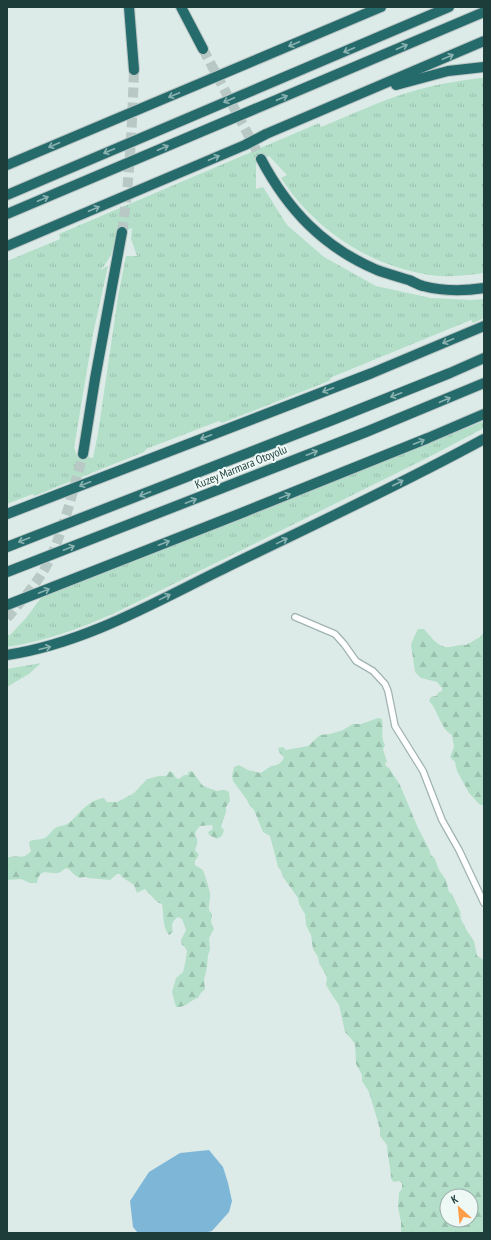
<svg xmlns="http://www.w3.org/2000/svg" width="491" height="1240" font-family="'PT Sans Narrow',sans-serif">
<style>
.grass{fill:url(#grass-tufts);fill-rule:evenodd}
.forest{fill:url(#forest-firs);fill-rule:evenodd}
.water{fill:#7eb6d8}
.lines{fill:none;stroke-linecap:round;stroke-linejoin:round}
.highway-tunnel{stroke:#b7c8c5;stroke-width:10;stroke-dasharray:10 5;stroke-linecap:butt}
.street-casing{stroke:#a0b3b1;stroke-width:8}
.highway-casing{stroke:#bbc5c4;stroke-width:12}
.street{stroke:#fff;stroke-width:5.5}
.highway{stroke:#266b6c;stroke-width:10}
.oneway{stroke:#8ab2b0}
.labels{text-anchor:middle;stroke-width:4;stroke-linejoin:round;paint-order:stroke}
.street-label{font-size:12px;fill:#1d3d3b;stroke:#eef8f5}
</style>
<defs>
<pattern id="grass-tufts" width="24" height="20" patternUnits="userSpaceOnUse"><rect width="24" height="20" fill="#b3dfc9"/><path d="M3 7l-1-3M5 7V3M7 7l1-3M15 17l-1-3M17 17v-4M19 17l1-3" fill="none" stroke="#9ac0ae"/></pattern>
<pattern id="forest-firs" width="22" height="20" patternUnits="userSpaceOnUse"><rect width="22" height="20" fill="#b3dfc9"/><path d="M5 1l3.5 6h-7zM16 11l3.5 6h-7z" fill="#9ac0ae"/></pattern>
</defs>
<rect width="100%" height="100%" fill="#ddebe8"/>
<g class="grass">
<path d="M480 78H484V273C469 275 453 277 438 276 374 269 316 232 281 178L287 175 269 156 256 162V189L263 187 287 225 324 257 376 286 431 298 471 300 484 299V318L473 323 471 320 332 377 329 381 222 423 219 421 146 449 144 452 34 496 33 494 7 504V261L60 239 59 234 319 123 321 127C350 115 380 101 410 92 433 85 456 81 480 78ZM132 228 131 239 137 256H126L118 297 98 433 93 458 77 455 74 448 93 334 108 266 100 270C111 260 113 248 118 234Z"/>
<path d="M484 421V428L431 456 117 612C82 628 46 641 7 647V634L10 635 26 618 43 595 383 462Z"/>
<path d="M41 663 29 674 7 687V669Z"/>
</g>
<g class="forest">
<path d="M418 629H424C430 636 439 649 450 647 455 647 460 644 466 645L480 637 484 632V806L479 804 469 793 457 771 455 762 450 757 454 747 452 735C439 727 439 711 429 701L431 697 436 696 439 692 442 691V688L437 682 421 678 415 672 411 644Z"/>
<path d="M378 718 382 719C384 727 380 738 385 745L383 749 387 762 385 763 386 766 389 768 400 785 418 828 429 849 431 855 435 859 439 870 446 880 449 892 452 894 460 911 461 919 467 931 474 941 477 956 484 960V1233H401V1222L398 1207 399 1193 402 1188V1183L399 1181 394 1182 391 1179C391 1167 387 1156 387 1145L380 1136V1129L369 1092 362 1081V1075L356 1064 355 1044 349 1036 345 1032 339 1005 332 995 326 985 327 977 319 963 318 957 313 949 311 935 306 925 305 914 299 904 298 898 283 877 281 871 278 867 270 836 263 832 254 810 250 806 247 800 233 781 232 776 234 767 239 765 248 770 261 773C264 771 267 768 270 767 277 764 280 766 284 757L279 752 278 748 283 747 286 750 308 746 320 735 330 734 343 730 353 724H361ZM447 1196H471V1220H447Z"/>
<path d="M170 771 173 773 176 778 179 779 184 775H188V772L192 771 203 786 217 791C221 790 225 789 229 792L230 801 226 807V812L221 827 224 830 222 836 217 839 209 835 208 832 213 829 212 825 200 826 196 831 195 835C199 840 197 845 195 850L199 855 195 861V865L203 870C206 878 208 885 210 893 211 899 208 905 209 910L212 914 211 922 214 929 209 938 210 950 208 955 207 967 204 980 205 989 200 994 198 998C190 1000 186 1008 176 1007L172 992 176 978 183 972 185 964 187 951 184 946 182 945 181 940 186 930 182 919 178 917C172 921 171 924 173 932L169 935C162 927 164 914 162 904L157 902 145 889 137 893 134 885 122 877 120 874H117L110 880 89 878 85 877 80 878C74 876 72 871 67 868 64 869 61 872 58 873 49 875 40 866 37 883H30L21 879 7 880V858C16 854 23 861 31 851L29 843 30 841C35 839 41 840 45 838 50 835 52 829 57 827 61 825 65 826 69 823 80 813 88 800 104 798L107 802H117L127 797 134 793 147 779 159 776H166Z"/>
</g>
<path class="water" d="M209 1150 223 1167 228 1183 232 1201 229 1212 212 1231 204 1233H138L133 1227 130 1201 149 1172 180 1153Z"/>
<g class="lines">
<g class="highway-tunnel">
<path d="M203 49 261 159"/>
<path d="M122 232C130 178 132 124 134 70"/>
<path d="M7 618C19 604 31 590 41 575 61 544 73 490 83 454"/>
</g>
<defs>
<path id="street" d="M295 617 335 634 344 644 356 661 373 671 385 684 388 691 395 726 423 771 442 820 459 850 484 903"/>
<g id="highway">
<path d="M129 7 134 70"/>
<path d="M181 7 203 49"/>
<path d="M396 85 448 71 484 67"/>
<path d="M261 159C288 210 323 247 377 270 388 274 399 277 409 280 414 282 418 285 423 286 442 291 465 291 484 288"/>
<path d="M7 165 381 7"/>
<path d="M7 195 449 7"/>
<path d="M7 214 484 12"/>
<path d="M7 246 245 145 266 134 484 41"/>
<path d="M83 454 95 379 122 232"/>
<path d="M7 514 372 373 484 326"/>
<path d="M7 547 335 419 450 373 484 358"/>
<path d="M7 572 366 432 484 383"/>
<path d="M7 605 244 512 428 438 484 414"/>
<path d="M7 655C86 643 157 601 227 567 313 525 400 485 484 439"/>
</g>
</defs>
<use href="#street" class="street-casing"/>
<use href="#highway" class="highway-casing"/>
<use href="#street" class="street"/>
<use href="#highway" class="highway"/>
</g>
<defs><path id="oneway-shaft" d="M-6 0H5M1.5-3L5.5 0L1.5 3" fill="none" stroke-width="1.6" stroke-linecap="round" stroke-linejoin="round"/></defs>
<g class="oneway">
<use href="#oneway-shaft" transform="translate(294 44) rotate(157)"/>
<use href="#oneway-shaft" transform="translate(402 47) rotate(-23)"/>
<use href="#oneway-shaft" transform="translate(349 50) rotate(157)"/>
<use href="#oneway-shaft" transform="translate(448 57) rotate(-23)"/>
<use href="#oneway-shaft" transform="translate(174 95) rotate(157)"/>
<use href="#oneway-shaft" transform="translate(282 98) rotate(-23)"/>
<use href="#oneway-shaft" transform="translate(229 100) rotate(157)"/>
<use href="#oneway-shaft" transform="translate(54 145) rotate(157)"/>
<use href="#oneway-shaft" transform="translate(163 148) rotate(-23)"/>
<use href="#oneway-shaft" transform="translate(109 151) rotate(157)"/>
<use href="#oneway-shaft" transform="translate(214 158) rotate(-23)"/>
<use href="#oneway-shaft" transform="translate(43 199) rotate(-23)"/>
<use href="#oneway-shaft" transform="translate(94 209) rotate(-23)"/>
<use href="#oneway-shaft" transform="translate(448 341) rotate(157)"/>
<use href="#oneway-shaft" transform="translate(328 390) rotate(159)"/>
<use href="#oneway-shaft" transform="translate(396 395) rotate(159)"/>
<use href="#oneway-shaft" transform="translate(445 400) rotate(-23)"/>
<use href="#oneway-shaft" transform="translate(206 437) rotate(159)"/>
<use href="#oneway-shaft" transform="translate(419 442) rotate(-22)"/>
<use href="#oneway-shaft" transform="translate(312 453) rotate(-21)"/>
<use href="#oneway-shaft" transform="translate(398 483) rotate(-27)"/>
<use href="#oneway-shaft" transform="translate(85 484) rotate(159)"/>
<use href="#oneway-shaft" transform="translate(145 494) rotate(159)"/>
<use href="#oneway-shaft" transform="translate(285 496) rotate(-22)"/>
<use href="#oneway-shaft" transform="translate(191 501) rotate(-21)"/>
<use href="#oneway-shaft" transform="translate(24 540) rotate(159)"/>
<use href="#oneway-shaft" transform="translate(282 541) rotate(-26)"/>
<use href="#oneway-shaft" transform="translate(164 543) rotate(-21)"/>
<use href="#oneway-shaft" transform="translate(69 548) rotate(-22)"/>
<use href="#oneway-shaft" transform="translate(44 591) rotate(-22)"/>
<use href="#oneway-shaft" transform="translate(165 597) rotate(-26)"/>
<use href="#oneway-shaft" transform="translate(45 648) rotate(-14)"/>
</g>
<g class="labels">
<g class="street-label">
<text transform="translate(241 467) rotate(-22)" y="4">Kuzey Marmara Otoyolu</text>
</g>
</g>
<rect width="491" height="1240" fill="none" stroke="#1d3d3b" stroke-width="16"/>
<g transform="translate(459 1208) rotate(333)"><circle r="19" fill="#eef8f5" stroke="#9aadab"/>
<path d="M0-3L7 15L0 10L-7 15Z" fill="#ff9d48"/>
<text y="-6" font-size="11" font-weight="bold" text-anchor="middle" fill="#1d3d3b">K</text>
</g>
</svg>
